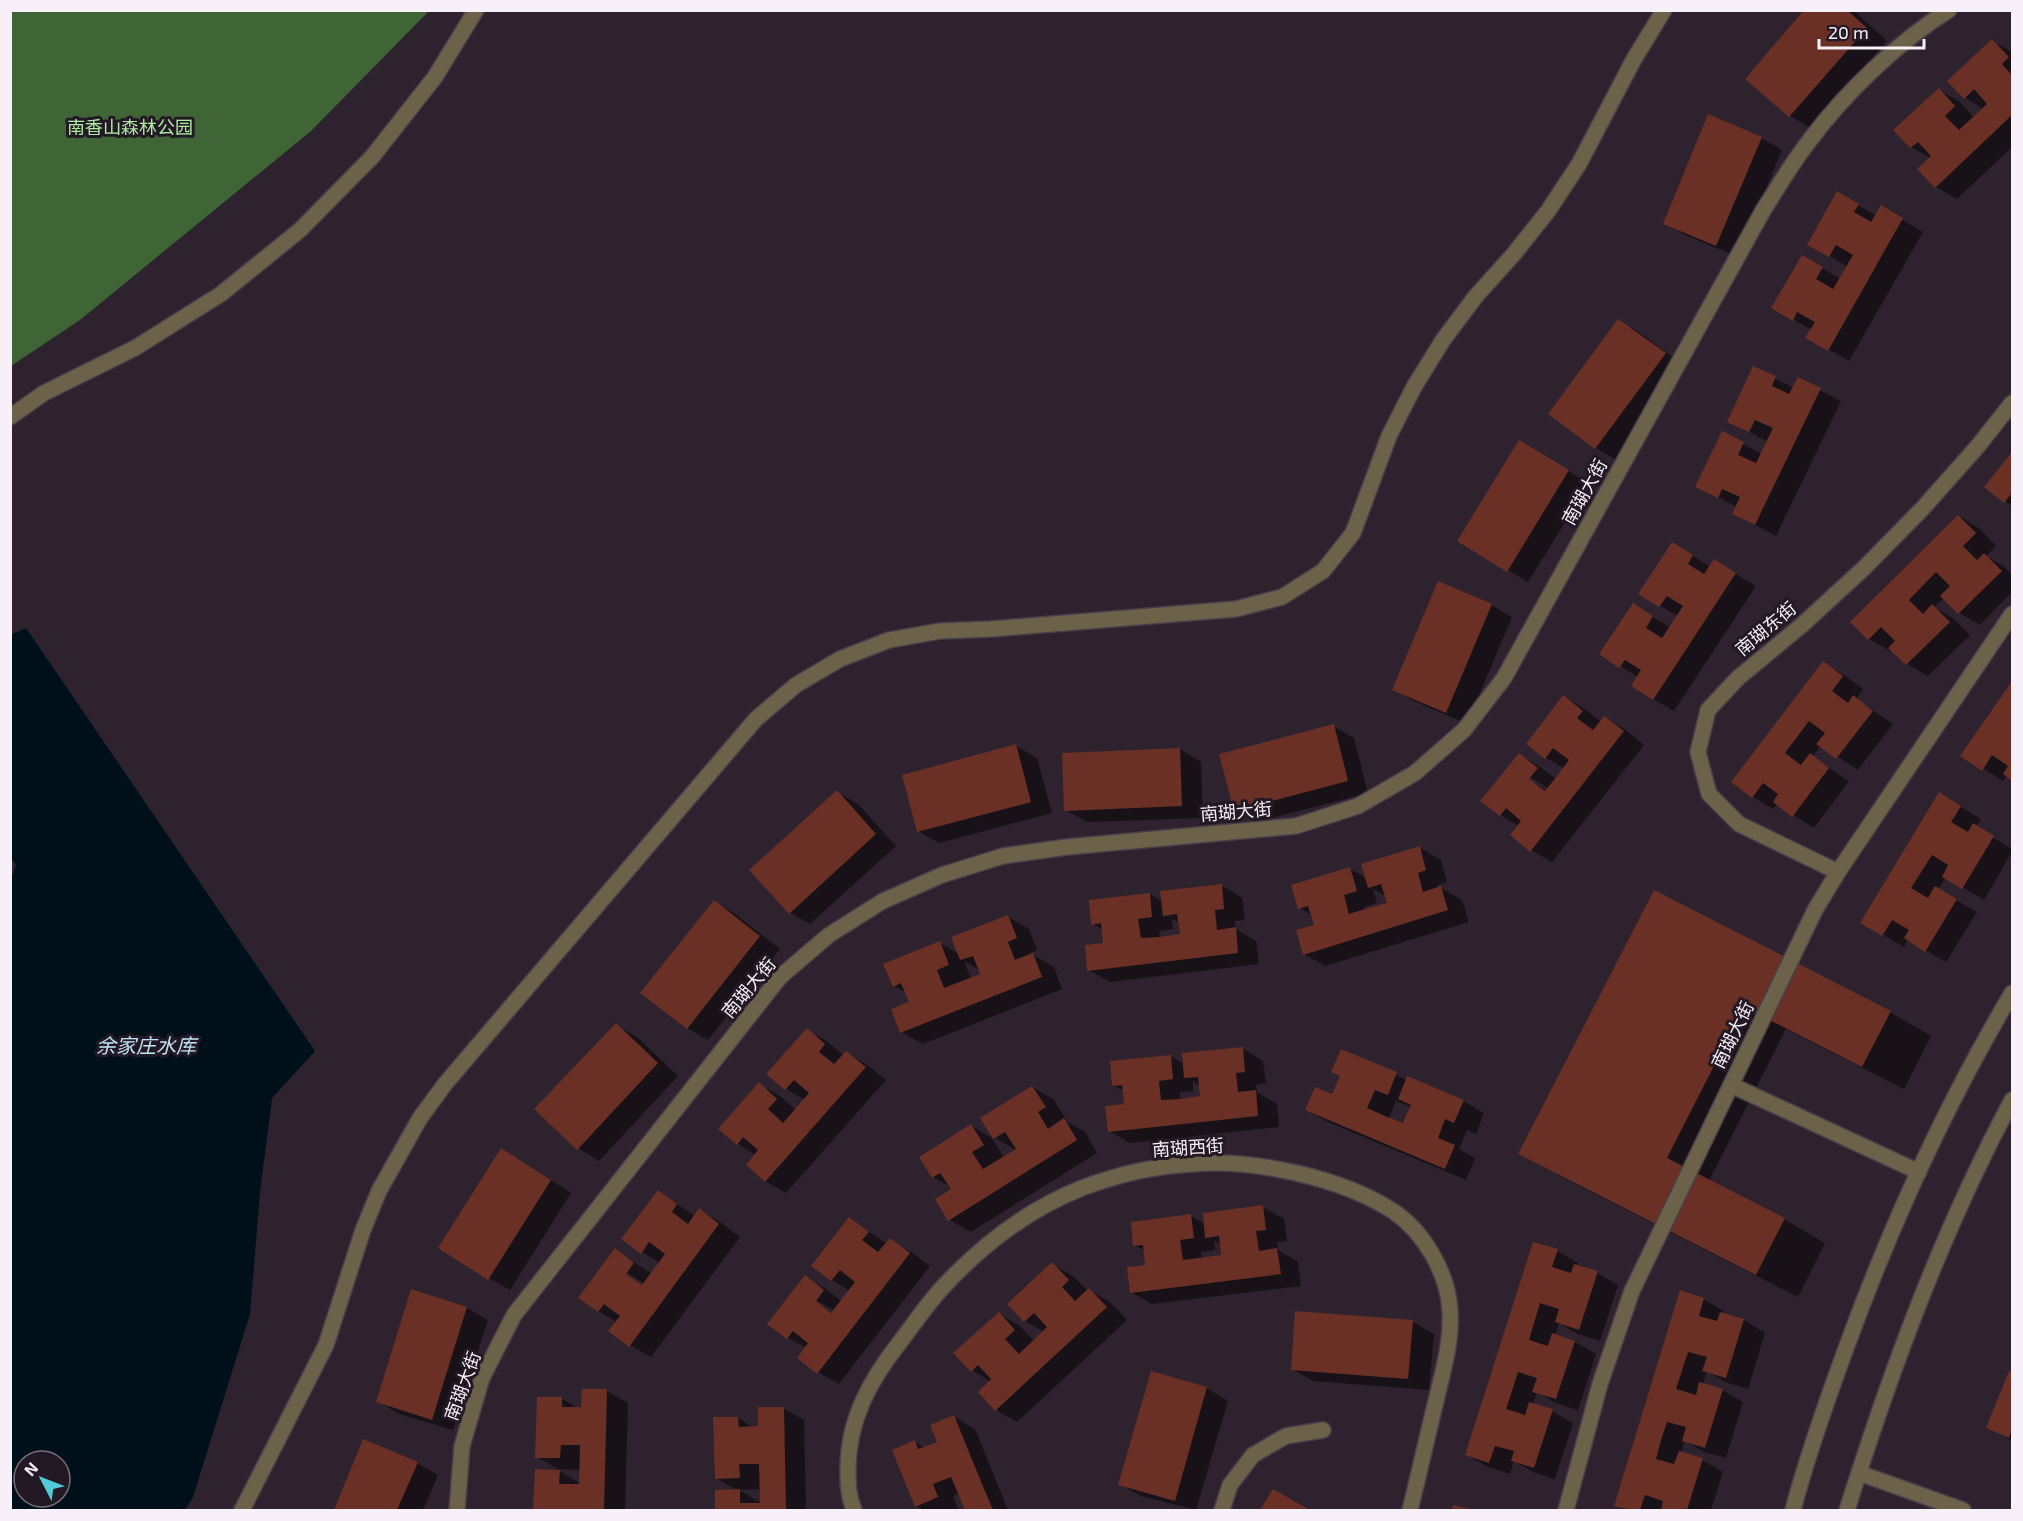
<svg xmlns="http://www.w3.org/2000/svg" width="2023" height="1521" font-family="'Exo 2','Noto Sans SC',sans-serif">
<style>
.forest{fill:#3f6537}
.water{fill:#00101a;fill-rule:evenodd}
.shadow{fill:#0007;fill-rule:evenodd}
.building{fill:#6a3025}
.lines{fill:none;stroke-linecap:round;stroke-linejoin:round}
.lane-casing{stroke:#493f4a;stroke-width:18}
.street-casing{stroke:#493f4a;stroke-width:18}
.lane{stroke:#6c6149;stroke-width:15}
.street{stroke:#6c6149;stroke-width:15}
.labels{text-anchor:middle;stroke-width:6;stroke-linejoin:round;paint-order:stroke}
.park-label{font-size:18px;fill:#aeeaa1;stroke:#231924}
.street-label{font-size:18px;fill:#f8f0f8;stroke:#231924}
.water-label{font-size:20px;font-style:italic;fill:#bfe3f6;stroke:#231924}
</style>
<rect width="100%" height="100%" fill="#2d222e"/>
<path class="forest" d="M11 10H429V11L311 131 80 320 11 366Z"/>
<path class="water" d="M26 628 315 1051 272 1098 260 1192 250 1314 193 1497 185 1510H11L10 881 16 865 10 856V635ZM24 1461H60V1497H24Z"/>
<g class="shadow">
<path d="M1806 10H1853L1887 41 1811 128 1790 116Z"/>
<path d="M1992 41 2012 52V147L1957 199 1936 187 1931 158 1911 147 1896 130 1939 90 1960 102 1974 118 1984 109 1965 98Z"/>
<path d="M1761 138 1782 150 1738 257 1685 235 1664 223Z"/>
<path d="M1838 194 1877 216 1882 208 1923 232 1849 361 1807 337 1812 330 1773 308 1802 257 1841 279 1848 267 1809 244Z"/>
<path d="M1619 321 1640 333 1686 367 1616 460 1596 448Z"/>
<path d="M1754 368 1794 388 1798 379 1841 401 1776 536 1734 514 1737 507 1697 486 1723 433 1762 454 1768 442 1729 421Z"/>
<path d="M1541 454 1589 484 1528 582 1508 570Z"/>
<path d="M2012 455V506L1986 487Z"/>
<path d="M1959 516 1980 529 1996 546 1986 556 2005 567 2012 575V592L1980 625 1959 613 1944 598 1934 607 1953 618 1970 635 1928 676 1907 664 1892 649 1890 651 1869 639Z"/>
<path d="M1673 544 1711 567 1715 561 1756 586 1674 711 1653 699 1638 677 1620 666 1633 605 1671 628 1678 616 1660 606Z"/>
<path d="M1491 605 1512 617 1467 724 1414 701 1394 689Z"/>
<path d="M1823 663 1844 675 1863 689 1856 699 1893 724 1858 770 1821 746 1812 757 1849 781 1814 828 1777 804 1773 809 1753 797Z"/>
<path d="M2012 684V779L2007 775 2003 781 1963 755Z"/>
<path d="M1564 697 1585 709 1601 722 1605 718 1626 730 1644 745 1552 862 1531 850 1519 826 1500 815 1519 754 1540 767 1556 779 1564 768 1546 758ZM1530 777 1548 788 1546 790 1528 780Z"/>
<path d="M1333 726 1354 738 1368 793 1256 822 1235 810Z"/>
<path d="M1016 746 1037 758 1052 813 939 843 918 831Z"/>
<path d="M1180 749 1201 762 1203 818 1087 822 1066 810Z"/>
<path d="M837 792 858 804 896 846 810 924 789 912Z"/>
<path d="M1939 794 1981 819 1976 827 2012 849V852L1984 900 1946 877 1938 890 1977 912 1946 962 1908 940 1904 947 1863 923Z"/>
<path d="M1420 848 1441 860 1447 882 1438 885 1439 888H1441L1462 900 1469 922 1325 966 1304 954 1316 926 1312 915 1300 908 1350 869 1367 879ZM1373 889 1387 897 1389 904 1365 910 1364 907 1377 903Z"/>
<path d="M1221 885 1242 898 1245 920 1235 921 1236 929 1256 941 1259 964 1110 982 1089 970 1105 945 1103 930 1093 924 1150 894 1163 902ZM1172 919 1180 923 1181 935 1160 938 1159 931 1173 929Z"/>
<path d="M1655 892 1890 1012 1931 1036 1904 1089 1786 1029 1709 1181 1784 1219 1825 1243 1798 1297 1562 1177 1520 1153Z"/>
<path d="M714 901 735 914 780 949 708 1040 687 1028Z"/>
<path d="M1008 917 1029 929 1037 950 1030 953 1054 967 1062 989 923 1044 902 1032 910 1003 907 993 894 986 940 943 959 954ZM964 961 981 971 982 974 971 979Z"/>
<path d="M616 1025 637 1037 678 1076 599 1161 578 1148Z"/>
<path d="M807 1030 828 1042 844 1056 846 1052 867 1065 886 1080 786 1193 765 1181 756 1155 738 1144 759 1084 780 1096 796 1110 805 1100 786 1089Z"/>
<path d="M1242 1048 1263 1061 1266 1083 1256 1085 1257 1092 1277 1104 1279 1127 1130 1143 1109 1131 1125 1106 1124 1091 1113 1085 1171 1056 1184 1064ZM1193 1081 1200 1086 1201 1098 1180 1100V1092L1193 1091Z"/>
<path d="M1342 1051 1407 1080 1408 1078 1463 1101 1484 1113 1476 1134 1467 1130 1459 1149 1475 1158 1466 1180 1328 1122 1307 1110 1333 1096 1342 1076ZM1396 1101 1411 1107 1404 1125 1389 1118Z"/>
<path d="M1032 1087 1053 1099 1066 1119 1064 1120 1085 1132 1097 1153 971 1232 950 1220 937 1200 953 1190 951 1187 933 1177 971 1126 992 1138 1004 1158 1016 1150 995 1138Z"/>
<path d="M523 1162 571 1193 510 1290 489 1278Z"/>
<path d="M658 1192 695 1216 699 1210 720 1222 740 1237 651 1357 630 1345 617 1322 598 1311 615 1250 652 1274 660 1263 642 1252ZM621 1269 645 1284 643 1286 619 1272Z"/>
<path d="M1263 1207 1284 1219 1287 1241 1277 1242 1278 1250 1298 1262 1301 1286 1152 1304 1131 1292 1147 1266 1145 1251 1135 1245 1191 1216 1205 1224ZM1214 1241 1222 1245 1223 1257 1202 1259 1201 1252 1215 1250Z"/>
<path d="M849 1219 886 1243 890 1240 911 1252 930 1266 839 1384 818 1372 799 1358 806 1348 787 1337 805 1277 826 1289 842 1302 850 1291 832 1280 814 1266ZM810 1297 834 1310 832 1313 809 1299Z"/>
<path d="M1534 1243 1557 1251 1578 1263 1577 1266 1597 1273 1618 1285 1600 1341 1578 1334 1559 1323 1555 1336 1575 1342 1596 1354 1578 1410 1555 1403 1537 1392 1533 1404 1552 1411 1573 1423 1555 1479 1533 1472 1514 1461 1510 1474 1488 1467 1467 1455Z"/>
<path d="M1052 1264 1073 1276 1088 1291 1089 1290 1110 1302 1127 1320 1017 1422 996 1410 991 1382 972 1370 999 1314 1020 1326 1034 1341 1044 1332 1025 1321Z"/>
<path d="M412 1291 467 1308 488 1320 453 1430 399 1414 378 1401Z"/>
<path d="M1703 1299 1724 1311V1314L1744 1320 1765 1333 1748 1389 1725 1382 1707 1371 1703 1384 1722 1390 1743 1402 1726 1458 1704 1452 1685 1441 1681 1453 1702 1460 1723 1472 1711 1510H1626L1616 1505Z"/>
<path d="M1413 1322 1434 1334 1429 1390 1313 1381 1292 1369Z"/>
<path d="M2010 1373 2012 1374V1441L1987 1427Z"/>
<path d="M1207 1388 1228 1401 1196 1510 1141 1496 1120 1484Z"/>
<path d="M583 1390 607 1391 628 1403 625 1510H535L536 1471H560L581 1484V1470L558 1469 537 1457 562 1399 579 1409H582Z"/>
<path d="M783 1408 804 1420 806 1510H717V1491H738L716 1478 738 1418 754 1428H760ZM761 1489V1503L739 1490Z"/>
<path d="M953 1416 975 1429 1008 1510H966L959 1493 953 1496 958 1509 955 1510H924L916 1506 915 1442 925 1448 939 1443Z"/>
<path d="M364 1441 417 1463 438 1475 423 1510H335Z"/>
<path d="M1274 1491 1307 1510H1262Z"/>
</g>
<g class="building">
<path d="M1804 10H1847L1867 28 1789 117 1745 79Z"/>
<path d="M1992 39 2009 57 2002 64 2012 75V115L1935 188 1917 169 1931 156 1918 142 1910 148 1893 130 1939 88 1955 106 1945 116 1959 130 1987 104 1974 89 1964 99 1947 81Z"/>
<path d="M1708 114 1762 137 1716 246 1663 224Z"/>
<path d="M1837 191 1859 204 1854 212 1871 222 1881 205 1903 218 1828 351 1805 338 1815 322 1797 312 1793 321 1771 308 1802 255 1823 267 1816 279 1833 289 1853 255 1836 245 1829 257 1807 245Z"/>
<path d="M1618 319 1666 353 1595 449 1548 414Z"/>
<path d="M1753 366 1776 376 1772 386 1789 394 1798 377 1821 388 1755 525 1732 514 1740 497 1722 489 1718 498 1695 487 1722 431 1744 442 1738 455 1756 463 1773 428 1755 420 1749 432 1727 422Z"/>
<path d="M1519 440 1569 470 1507 572 1457 541Z"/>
<path d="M2012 452V493L2004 503 1984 487Z"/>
<path d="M1958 515 1976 533 1963 546 1977 560 1984 553 2002 571 1958 614 1940 596 1950 586 1936 572 1909 600 1923 614 1932 604 1950 622 1906 665 1888 648 1895 641 1881 627 1868 640 1850 622Z"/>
<path d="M1672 542 1693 555 1688 564 1704 574 1714 559 1736 573 1653 700 1631 686 1641 670 1625 660 1619 668 1599 654 1633 603 1653 616 1646 628 1662 638 1683 606 1667 596 1659 607 1638 594Z"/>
<path d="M1438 581 1492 604 1446 713 1392 690Z"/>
<path d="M1823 661 1843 676 1832 691 1848 703 1853 695 1873 711 1836 759 1816 744 1825 733 1809 721 1785 753 1801 765 1810 753 1829 768 1792 817 1773 802 1778 794 1763 783 1752 798 1731 782Z"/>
<path d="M2012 681V781L2003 774 2008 766 1992 755 1982 771 1960 756Z"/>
<path d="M1563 695 1583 711 1577 718 1593 730 1604 716 1624 731 1530 852 1510 835 1521 821 1506 808 1500 816 1480 801 1519 753 1538 768 1529 779 1545 791 1557 776 1569 760 1553 748 1545 759 1526 744Z"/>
<path d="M1334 724 1348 781 1234 811 1219 754Z"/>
<path d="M1016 744 1031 802 917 832 902 775Z"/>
<path d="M1180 748 1182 806 1064 811 1062 753Z"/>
<path d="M837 790 876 834 789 914 749 870Z"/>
<path d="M1939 792 1961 806 1951 822 1968 832 1973 823 1994 836 1962 889 1942 877 1948 865 1932 855 1911 888 1928 898 1935 886 1957 899 1925 952 1904 938 1909 930 1892 920 1882 936 1860 923Z"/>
<path d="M1420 846 1426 870 1418 873 1423 892 1441 886 1448 910 1303 955 1296 930 1314 925 1308 906 1298 909 1291 885 1350 867 1357 891 1344 895 1349 914 1368 908 1387 903 1381 884 1368 888 1361 864Z"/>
<path d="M1222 884 1224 909 1215 910 1217 930 1236 927 1238 953 1087 971 1085 945 1103 943 1101 923 1091 925 1089 900 1150 893 1152 917 1138 919 1141 938 1160 937 1180 934 1177 914 1163 916 1160 891Z"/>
<path d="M1654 890 1891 1011 1862 1067 1744 1007 1667 1158 1785 1218 1756 1275 1518 1154Z"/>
<path d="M714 900 760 936 687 1029 640 993Z"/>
<path d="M1008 915 1017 938 1008 942 1015 960 1033 953 1042 977 900 1033 891 1009 909 1002 901 983 893 987 883 964 940 941 949 965 937 970 944 988 980 974 973 956 960 960 951 937Z"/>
<path d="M616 1023 658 1063 577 1150 534 1109Z"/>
<path d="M807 1028 825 1044 819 1052 834 1064 846 1051 866 1067 765 1182 746 1165 758 1150 743 1137 737 1145 718 1129 759 1082 777 1099 768 1109 783 1123 809 1093 794 1080 785 1090 766 1074Z"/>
<path d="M1243 1047 1245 1072 1236 1073 1238 1092 1256 1090 1258 1116 1108 1132 1105 1106 1124 1104 1122 1085 1112 1086 1110 1061 1171 1055 1173 1079 1159 1081 1161 1100 1181 1099 1200 1096 1198 1077 1184 1078 1182 1053Z"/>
<path d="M1341 1049 1397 1072 1388 1095 1375 1090 1367 1108 1385 1116 1403 1123 1411 1105 1398 1099 1407 1076 1464 1100 1454 1123 1445 1119 1438 1138 1455 1145 1445 1169 1305 1110 1315 1087 1332 1094 1340 1076 1331 1072Z"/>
<path d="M1032 1086 1046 1107 1038 1112 1048 1129 1064 1118 1077 1140 948 1221 935 1199 951 1189 940 1173 932 1178 919 1157 971 1124 984 1145 972 1152 983 1169 1016 1149 1005 1132 993 1139 980 1118Z"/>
<path d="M501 1148 551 1180 488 1280 438 1248Z"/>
<path d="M658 1190 677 1204 672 1212 688 1224 699 1208 719 1224 629 1347 608 1331 620 1316 604 1304 598 1312 578 1298 615 1248 634 1263 626 1274 642 1285 665 1254 649 1242 641 1254 621 1239Z"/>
<path d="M1263 1205 1266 1230 1256 1231 1259 1251 1277 1248 1281 1274 1130 1293 1127 1267 1145 1265 1143 1245 1133 1246 1131 1222 1191 1214 1194 1238 1180 1240 1183 1260 1221 1255 1219 1236 1205 1238 1203 1213Z"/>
<path d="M849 1217 869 1232 862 1240 878 1252 890 1238 910 1253 817 1374 797 1358 808 1343 793 1331 787 1339 767 1324 805 1275 824 1290 816 1301 831 1313 855 1282 840 1270 831 1281 811 1266Z"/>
<path d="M1533 1242 1558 1249 1552 1267 1571 1273 1574 1264 1598 1271 1579 1330 1555 1322 1559 1309 1540 1303 1529 1340 1548 1346 1552 1333 1575 1341 1556 1399 1532 1392 1537 1378 1518 1372 1512 1391 1506 1409 1525 1415 1529 1402 1553 1409 1534 1468 1511 1461 1514 1451 1495 1446 1489 1463 1465 1455Z"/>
<path d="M1052 1262 1069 1280 1062 1287 1075 1301 1089 1288 1107 1307 995 1411 978 1392 991 1379 978 1365 971 1372 953 1353 999 1312 1015 1330 1005 1339 1019 1354 1047 1327 1034 1313 1024 1322 1007 1304Z"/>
<path d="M411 1289 467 1307 432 1420 376 1402Z"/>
<path d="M1680 1290 1704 1298 1699 1316 1717 1321 1720 1312 1744 1319 1726 1378 1702 1371 1707 1357 1688 1352 1676 1389 1696 1395 1699 1382 1723 1389 1705 1448 1682 1441 1686 1427 1667 1422 1661 1440 1656 1459 1674 1464 1679 1451 1703 1458 1687 1510H1661L1663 1501 1645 1495 1640 1510H1631L1614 1506Z"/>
<path d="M1295 1311 1413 1320 1408 1379 1291 1370Z"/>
<path d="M1151 1371 1207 1387 1175 1501 1118 1485Z"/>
<path d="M2009 1371 2012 1373V1428L2009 1438 1986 1428Z"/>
<path d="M582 1389H607L604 1510H533L535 1469 560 1470 559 1484H579L580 1445H561L560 1458H535L537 1397H562V1407H581Z"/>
<path d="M758 1407H784L786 1510H715V1490L740 1489V1503H760L759 1464H739L740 1478 715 1479 713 1417H738L739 1427 758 1426Z"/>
<path d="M954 1415 982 1484 993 1510H965L951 1477 933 1484 938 1497 915 1507 892 1450 915 1440 918 1449 937 1442 930 1425Z"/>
<path d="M363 1439 418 1462 397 1510H334Z"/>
<path d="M1273 1489 1310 1510H1260Z"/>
<path d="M1453 1505 1473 1510H1452Z"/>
</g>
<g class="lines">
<defs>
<g id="lane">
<path d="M1838 872 1739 824 1709 794 1698 752 1708 710 1738 678 1802 625 1864 568 1923 508 1978 446 2012 403"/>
<path d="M1731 1085 1919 1172"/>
<path d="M1859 1473 1963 1510"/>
<path d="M457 1510 462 1446 482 1378 514 1315 780 977 829 935 883 901 942 875 1003 856 1067 847 1296 826 1358 806 1415 773 1464 730 1504 678 1764 209C1779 186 1793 161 1810 140 1845 93 1899 41 1949 10"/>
<path d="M854 1510C848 1495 848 1485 848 1469 848 1420 870 1380 900 1342 914 1324 927 1304 943 1287 981 1246 1029 1209 1082 1188 1116 1175 1155 1166 1192 1164 1254 1159 1340 1177 1393 1211 1424 1232 1448 1273 1450 1311 1452 1341 1443 1371 1436 1401 1427 1437 1419 1474 1410 1510"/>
<path d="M1222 1510 1230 1485 1253 1455 1286 1436 1323 1430"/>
<path d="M1566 1510 1600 1384 1632 1291 1815 910 1838 872 2012 614"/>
</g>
<g id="street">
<path d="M10 417 44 393 135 348 221 294 300 230 372 157 435 77 476 10"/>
<path d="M242 1510 326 1345 363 1230 379 1191 420 1118 445 1084 756 719 796 685 840 659 889 640 940 631 991 629 1236 609 1282 597 1323 571 1353 533 1389 436 1414 387 1443 340 1476 296 1513 255 1548 211 1579 164 1634 59 1664 10"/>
<path d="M1793 1510C1807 1456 1826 1403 1845 1351 1890 1227 1945 1106 2012 993"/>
<path d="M1847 1510C1891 1370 1942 1231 2012 1100"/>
</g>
</defs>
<use href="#lane" class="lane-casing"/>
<use href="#street" class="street-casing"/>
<use href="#lane" class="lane"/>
<use href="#street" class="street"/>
</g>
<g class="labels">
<g class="park-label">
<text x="130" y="134">南香山森林公园</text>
</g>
<g class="street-label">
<text transform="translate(1585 492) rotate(-61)" y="6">南瑚大街</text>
<text transform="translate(1766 629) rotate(-40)" y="6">南瑚东街</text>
<text transform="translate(1236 812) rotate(-5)" y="6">南瑚大街</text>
<text transform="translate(749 988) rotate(-50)" y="6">南瑚大街</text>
<text transform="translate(1733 1035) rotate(-64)" y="6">南瑚大街</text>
<text transform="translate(1188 1148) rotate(-4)" y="6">南瑚西街</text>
<text transform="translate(463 1386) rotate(-70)" y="6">南瑚大街</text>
</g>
<g class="water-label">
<text x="146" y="1053">余家庄水库</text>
</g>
</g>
<rect width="2023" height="1521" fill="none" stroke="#f8f0f8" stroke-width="24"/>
<g transform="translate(42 1479) rotate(312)"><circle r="28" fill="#231924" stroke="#786f79" stroke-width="1.5"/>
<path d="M0-4.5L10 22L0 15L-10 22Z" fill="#52cbd9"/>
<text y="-9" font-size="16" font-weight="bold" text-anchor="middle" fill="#f8f0f8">N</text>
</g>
<path d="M1819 39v9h105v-9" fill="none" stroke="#f8f0f8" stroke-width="3"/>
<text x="1828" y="39" font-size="18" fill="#f8f0f8" stroke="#231924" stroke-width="4.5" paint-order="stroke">20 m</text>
</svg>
